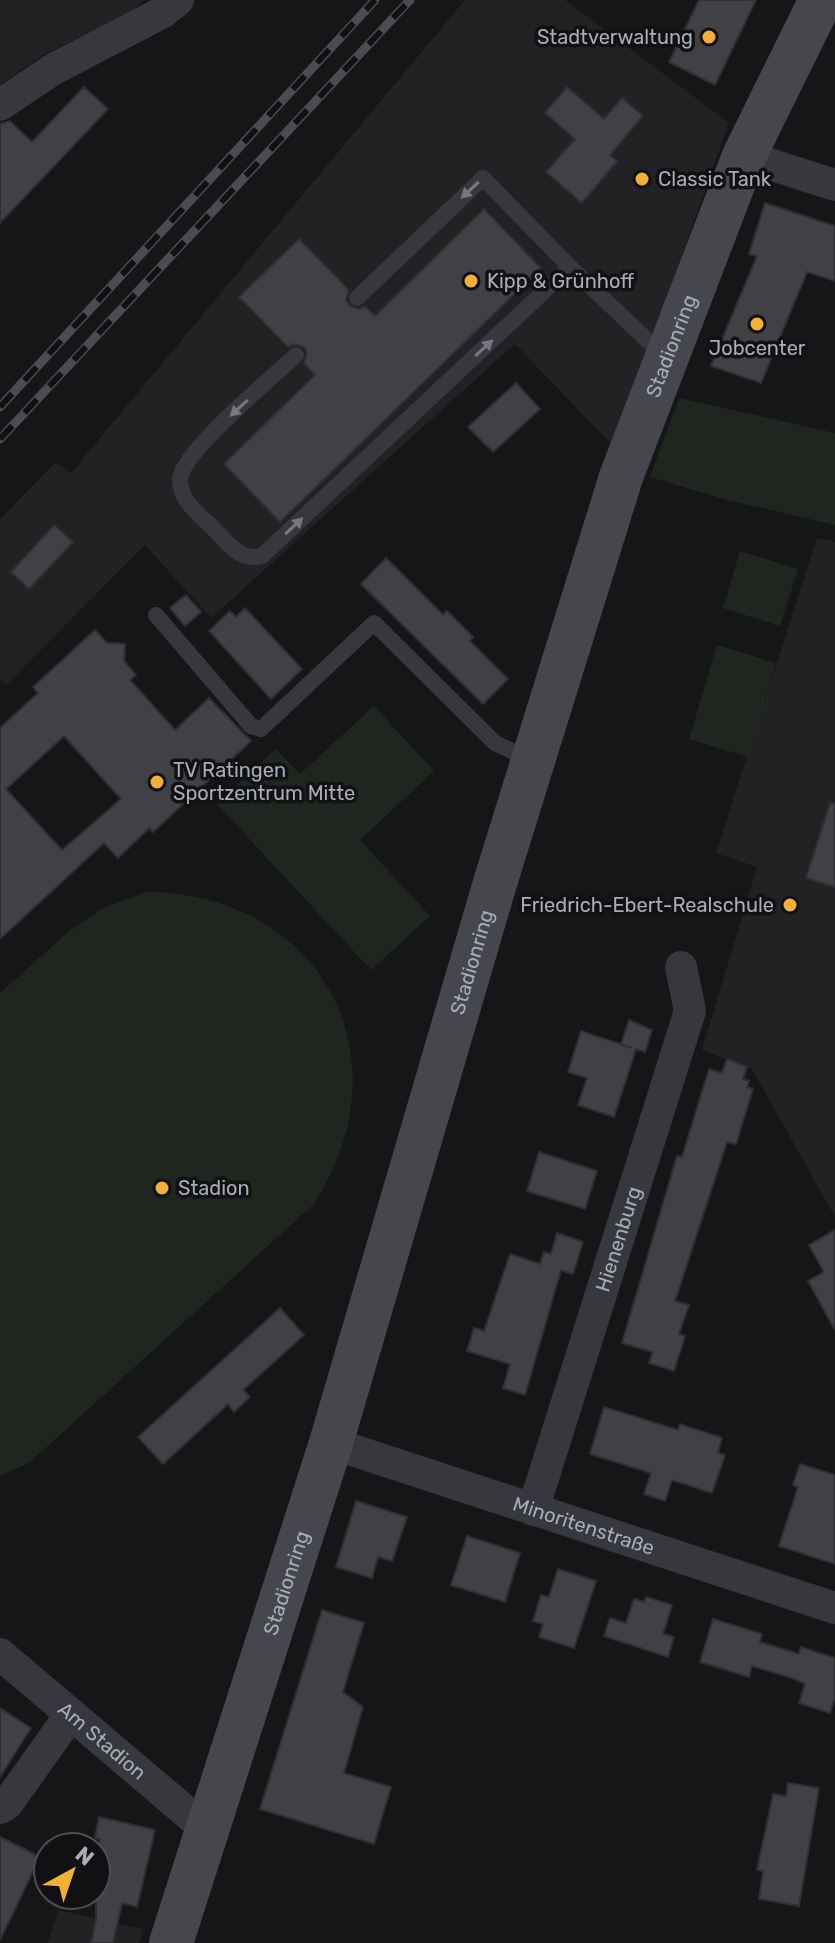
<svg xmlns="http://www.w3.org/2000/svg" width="835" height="1943" font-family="Rubik,sans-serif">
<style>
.built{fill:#222225}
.green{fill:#1e261f}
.building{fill:#404145;stroke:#303034;stroke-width:2;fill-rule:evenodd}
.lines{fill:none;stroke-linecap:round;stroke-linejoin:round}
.service{stroke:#37383d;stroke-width:16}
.minor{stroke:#37383d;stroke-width:32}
.secondary{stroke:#45474d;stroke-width:44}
.rail-casing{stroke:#4a4c52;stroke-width:9}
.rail{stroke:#111113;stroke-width:6;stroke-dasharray:18;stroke-linecap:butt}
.oneway{fill:#757881}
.poi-dot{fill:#f2b134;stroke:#111113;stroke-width:3}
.labels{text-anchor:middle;stroke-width:7;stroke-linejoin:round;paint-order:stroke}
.poi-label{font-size:20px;fill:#a8adb8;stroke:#111113;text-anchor:start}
.street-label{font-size:20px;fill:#a8adb8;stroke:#111113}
</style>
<rect width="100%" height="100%" fill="#161618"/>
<g class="built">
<path d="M0 0H144L135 9 38 58 0 85Z"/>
<path d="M465 0H565L729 123 614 447 515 344 211 618 145 545 6 685 0 680V519L56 462 71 473Z"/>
<path d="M817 538 835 542V1217L752 1069 702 1050 757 867 716 853Z"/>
<path d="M58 1910 143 1929 139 1943H48Z"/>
</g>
<g class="green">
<path d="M679 398 835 433V525L727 500 650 477Z"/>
<path d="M740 551 798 569 780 626 723 608Z"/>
<path d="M717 645 776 663 748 757 689 739Z"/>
<path d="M374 706 434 771 360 840 430 916 371 970 217 804 276 749 300 774Z"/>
<path d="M147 892C322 894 409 1058 313 1205L29 1463 0 1476V993L68 932 103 908Z"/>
</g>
<g class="building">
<path d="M699 0H756L715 85 669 62Z"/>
<path d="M84 87 108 109 0 223V124L10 121 32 142Z"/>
<path d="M567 87 604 119 622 98 643 116 610 155 617 161 582 203 546 172 575 139 545 113Z"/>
<path d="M765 203 835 226V281L807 272 761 383 711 366 757 256 749 254Z"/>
<path d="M484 209 541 268 280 522 224 464 315 375 304 363 307 353 304 347 294 344 288 347 239 297 299 239 349 290 346 300 350 306 359 309 365 306 375 316Z"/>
<path d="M516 383 540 409 493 452 468 427Z"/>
<path d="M54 525 73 542 29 589 11 572Z"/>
<path d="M386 558 443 615 447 611 473 637 470 641 508 679 483 704 361 584Z"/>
<path d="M186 595 201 612 185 626 170 608Z"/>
<path d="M245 608 302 669 271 699 209 631 230 611 236 617Z"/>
<path d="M95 630 107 643 125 644 124 661 136 675 130 680 175 730 209 698 251 741 153 832 149 828 118 858 104 843 0 939V728L38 693 33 687ZM64 736 121 799 62 850 6 789Z"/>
<path d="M830 803 835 804V887L806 878Z"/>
<path d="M629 1020 652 1030 645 1052 636 1049 614 1117 578 1105 587 1078 568 1072 581 1031 632 1048 621 1044Z"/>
<path d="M727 1059 747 1067 743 1079 749 1081 747 1087 753 1089 736 1144 727 1142 675 1301 689 1305 679 1334 685 1336 674 1371 649 1363 653 1352 622 1343 677 1156 682 1157 709 1069 722 1073Z"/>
<path d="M539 1152 597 1171 585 1209 527 1191Z"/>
<path d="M835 1230V1330L808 1281 824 1272 809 1245Z"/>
<path d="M557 1233 583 1242 573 1274 561 1270 525 1395 503 1388 510 1364 467 1351 474 1328 484 1331 510 1254 540 1264 544 1252 551 1254Z"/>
<path d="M280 1308 304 1335 243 1390 250 1397 234 1412 228 1404 163 1464 138 1437Z"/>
<path d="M604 1407 678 1430 680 1424 722 1438 718 1453 725 1455 712 1493 672 1480 665 1501 644 1494 651 1473 590 1454Z"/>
<path d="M800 1464 835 1475V1564L779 1546 798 1487 793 1485Z"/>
<path d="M356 1501 407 1517 392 1561 378 1557 372 1578 336 1567Z"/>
<path d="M467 1536 520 1553 505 1602 451 1585Z"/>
<path d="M558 1569 596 1581 574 1648 539 1637 543 1624 533 1621 541 1595 549 1597Z"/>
<path d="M646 1597 672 1605 663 1634 674 1637 668 1657 604 1636 610 1618 626 1623 634 1599 644 1602Z"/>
<path d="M322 1610 364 1623 343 1692 363 1707 344 1773 391 1787 374 1844 260 1809Z"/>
<path d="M713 1619 762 1634 760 1642 799 1654 801 1647 835 1658V1697L830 1713 799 1703 805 1684 792 1678 752 1666 749 1677 700 1662Z"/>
<path d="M0 1708 31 1728 0 1777Z"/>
<path d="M788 1783 819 1788 799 1906 759 1899 763 1871 757 1870 773 1794 786 1796Z"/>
<path d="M99 1817 155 1830 137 1907 122 1903 113 1943H91L96 1920V1859L100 1839 95 1838Z"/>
<path d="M0 1837 40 1857 0 1940Z"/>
</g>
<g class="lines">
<g class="service">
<path d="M570 267 664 356"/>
<path d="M296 355C273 377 182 452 180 479 179 500 200 515 213 528 228 543 240 562 262 556L570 267 483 178 357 298"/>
<path d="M156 615 251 726 261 729 374 623 495 743 531 760"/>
</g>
<g class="minor">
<path d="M0 105 52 70 163 12 178 0"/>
<path d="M744 156 835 185"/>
<path id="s1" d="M331 1443 835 1608"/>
<path id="s2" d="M533 1510 690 1011 681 967"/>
<path id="s3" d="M0 1654 205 1828"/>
<path d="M0 1808 7 1804 71 1714"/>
</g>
<path class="secondary" id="s4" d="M171 1943 331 1443 495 883 621 477 744 156 821 0"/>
<defs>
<g id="rail">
<path d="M0 407 375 0"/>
<path d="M0 439 410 0"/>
</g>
</defs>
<use href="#rail" class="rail-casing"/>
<use href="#rail" class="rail"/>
</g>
<defs><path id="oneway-solid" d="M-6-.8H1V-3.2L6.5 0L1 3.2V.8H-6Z" transform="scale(2)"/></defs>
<g class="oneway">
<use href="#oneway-solid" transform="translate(470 190) rotate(137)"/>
<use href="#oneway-solid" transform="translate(484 348) rotate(-43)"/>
<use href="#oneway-solid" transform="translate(239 408) rotate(137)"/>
<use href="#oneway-solid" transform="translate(294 526) rotate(-43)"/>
</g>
<g class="poi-dot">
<circle cx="709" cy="37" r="8"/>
<circle cx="642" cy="179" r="8"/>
<circle cx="471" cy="281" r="8"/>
<circle cx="757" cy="324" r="8"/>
<circle cx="157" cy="782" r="8"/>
<circle cx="790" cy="905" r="8"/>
<circle cx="162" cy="1188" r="8"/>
</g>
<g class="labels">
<g class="poi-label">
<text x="693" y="44" text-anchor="end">Stadtverwaltung</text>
<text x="658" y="186">Classic Tank</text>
<text x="487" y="288">Kipp &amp; Grünhoff</text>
<text x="757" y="355" text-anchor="middle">Jobcenter</text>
<text x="173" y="777">TV Ratingen<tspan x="173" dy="23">Sportzentrum Mitte</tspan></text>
<text x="774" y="912" text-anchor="end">Friedrich-Ebert-Realschule</text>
<text x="178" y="1195">Stadion</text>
</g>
<g class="street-label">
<text dy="7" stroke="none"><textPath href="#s4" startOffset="1674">Stadionring</textPath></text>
<text dy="7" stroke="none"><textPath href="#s4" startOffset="1026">Stadionring</textPath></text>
<text dy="7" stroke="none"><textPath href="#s2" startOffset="284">Hienenburg</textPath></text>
<text dy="7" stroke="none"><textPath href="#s1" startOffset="266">Minoritenstraße</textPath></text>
<text dy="7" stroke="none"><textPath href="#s4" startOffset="378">Stadionring</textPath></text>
<text dy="7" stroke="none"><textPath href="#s3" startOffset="134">Am Stadion</textPath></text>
</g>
</g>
<g transform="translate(72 1871) rotate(40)"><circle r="38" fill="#111113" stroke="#4d4f55" stroke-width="2"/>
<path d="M0-6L14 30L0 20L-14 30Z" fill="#f2b134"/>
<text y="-12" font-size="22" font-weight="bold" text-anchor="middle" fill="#a8adb8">N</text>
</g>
</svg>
